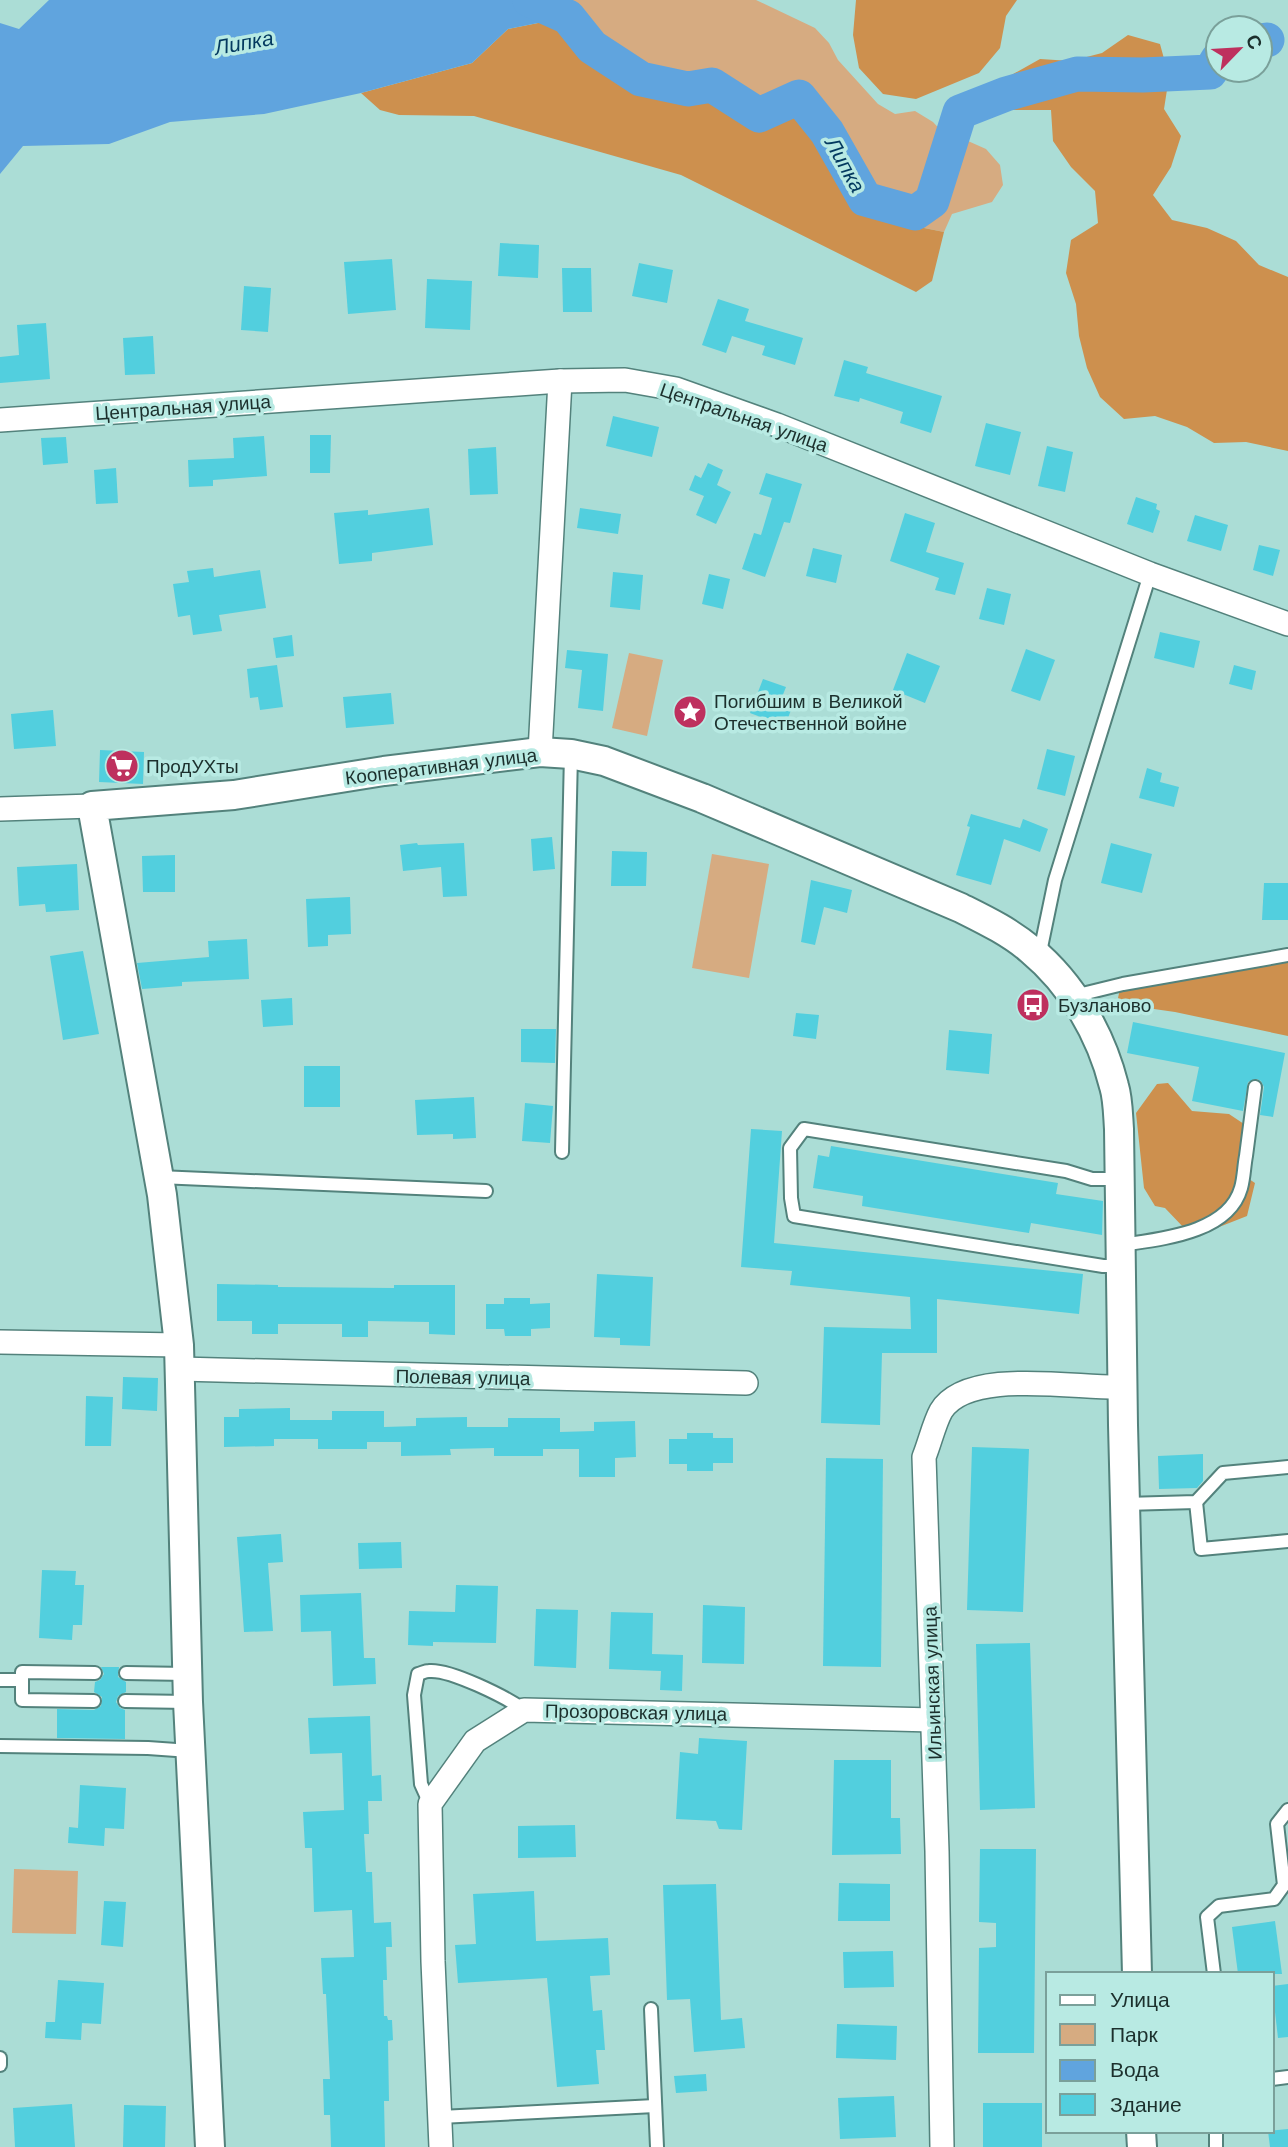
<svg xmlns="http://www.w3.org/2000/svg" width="1288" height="2147" font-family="'Work Sans',sans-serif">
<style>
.green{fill:#d6ab81}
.forest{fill:#cd904e}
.water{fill:#60a4de}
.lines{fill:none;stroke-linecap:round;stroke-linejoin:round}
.river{stroke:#60a4de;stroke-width:35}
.building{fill:#52cfde}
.service-casing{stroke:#53827c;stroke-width:16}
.minor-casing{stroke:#53827c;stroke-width:26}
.tertiary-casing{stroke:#53827c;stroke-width:32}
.service{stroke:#fff;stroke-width:12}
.minor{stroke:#fff;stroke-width:23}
.tertiary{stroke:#fff;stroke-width:28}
.labels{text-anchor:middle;stroke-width:7;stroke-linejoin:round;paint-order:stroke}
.street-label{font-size:19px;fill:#1c302d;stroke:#b8eae3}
.poi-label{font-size:19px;fill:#1c302d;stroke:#b8eae3;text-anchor:start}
.water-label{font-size:21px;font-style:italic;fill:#03395f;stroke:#b8eae3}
</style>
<rect width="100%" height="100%" fill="#abddd6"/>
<g class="green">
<path d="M552 0H756L815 28 829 43 838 60 878 104 895 114 915 111 933 122 947 137 968 141 986 149 1000 165 1003 185 992 202 952 214 944 232 924 228 915 213 865 199 827 132 799 97 759 115 712 85 688 89 641 79 592 47 569 17Z"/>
<path d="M629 653 663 660 647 736 612 728Z"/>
<path d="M712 854 769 864 749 978 692 968Z"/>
<path d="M14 1869 78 1871 76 1934 12 1933Z"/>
</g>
<g class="forest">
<path d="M856 0H1017L1006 16 1000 48 979 73 916 99 883 94 859 68 853 35Z"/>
<path d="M568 17 592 47 641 79 688 89 712 85 759 115 799 97 827 132 865 199 915 213 924 228 944 232 932 281 916 292 681 175 474 116 399 115 380 110 361 93 472 63 508 29Z"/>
<path d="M1128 35 1160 44 1169 77 1164 109 1181 136 1171 167 1153 195 1172 220 1207 228 1236 241 1259 265 1288 277V451L1246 442 1214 443 1187 427 1155 416 1124 419 1100 397 1087 368 1079 336 1076 304 1066 273 1071 240 1098 223 1095 191 1071 167 1053 141 1051 110H1012L997 83 1040 59 1071 61 1102 53Z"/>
<path d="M1288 962V1036L1175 1012 1154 1009 1134 1011 1125 1006 1118 998 1120 989Z"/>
<path d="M1168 1083 1192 1111 1229 1114 1244 1124 1246 1177 1255 1183 1247 1216 1214 1229H1185L1165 1208 1155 1206 1144 1188 1136 1113 1157 1084Z"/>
</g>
<path class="water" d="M49 0H552L568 17 508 29 472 63 361 93 264 114 170 122 109 144 23 146 0 174V23L19 29Z"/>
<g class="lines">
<g class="river">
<path d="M530 0 568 17 592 47 641 79 688 89 712 85 759 115 799 97 827 132 865 199 915 213 932 201 960 112 1006 94 1077 74 1143 75 1210 72 1218 59"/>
<path d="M1260 41 1267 40"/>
</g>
</g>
<g class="building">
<path d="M500 243 539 245 538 278 498 276Z"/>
<path d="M392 259 396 310 348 314 344 262Z"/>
<path d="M639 263 673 270 667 303 632 296Z"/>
<path d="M562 268H591L592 312H563Z"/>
<path d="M427 279 472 281 470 330 425 328Z"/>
<path d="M244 286 271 288 268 332 241 330Z"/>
<path d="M718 299 749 309 745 321 803 338 795 365 762 355 765 346 732 336 726 353 702 345Z"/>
<path d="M46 323 50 379 0 383V357L19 355 17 325Z"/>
<path d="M153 336 155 374 125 375 123 338Z"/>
<path d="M844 360 868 367 866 373 942 396 931 433 900 423 903 412 860 398 859 402 834 396Z"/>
<path d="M613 416 659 427 652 457 606 446Z"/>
<path d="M986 423 1021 432 1010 475 975 466Z"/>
<path d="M310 435H331L330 473H310Z"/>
<path d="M264 436 267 476 213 480V486L189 487 188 460 234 458 233 438Z"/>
<path d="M66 437 68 463 43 465 41 438Z"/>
<path d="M1047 446 1073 452 1065 492 1038 486Z"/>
<path d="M496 447 498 494 470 495 468 449Z"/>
<path d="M708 463 723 470 717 485 731 492 716 524 696 515 704 496 689 490 695 475 701 478Z"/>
<path d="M116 468 118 503 96 504 94 470Z"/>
<path d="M766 473 802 484 790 523 784 522 765 577 742 569 754 533 761 535 772 498 759 494Z"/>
<path d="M1136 497 1157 504 1156 509 1160 511 1153 533 1127 524Z"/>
<path d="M429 508 433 545 372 553V561L339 564 334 513 368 510V515Z"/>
<path d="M580 508 621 514 618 534 577 528Z"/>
<path d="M905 513 935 523 926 552 964 563 955 595 935 590 939 578 890 561Z"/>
<path d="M1195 515 1228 525 1221 551 1187 541Z"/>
<path d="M1259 545 1280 550 1273 576 1253 570Z"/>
<path d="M813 548 842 555 836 583 806 576Z"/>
<path d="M213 568 214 577 260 570 266 608 219 615 222 631 193 635 190 615 178 617 173 584 189 582 187 571Z"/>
<path d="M613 572 643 575 640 610 610 607Z"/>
<path d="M709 574 730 579 723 609 702 604Z"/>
<path d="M987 588 1011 594 1004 625 979 619Z"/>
<path d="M1160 632 1200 641 1194 668 1154 658Z"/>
<path d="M292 635 294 656 276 658 273 638Z"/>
<path d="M1026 649 1055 660 1040 701 1011 691Z"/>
<path d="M567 650 608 654 603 711 578 708 582 670 565 668Z"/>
<path d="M907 653 940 666 925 703 893 690Z"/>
<path d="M277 665 283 707 260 710 258 697 250 698 247 669Z"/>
<path d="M1234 665 1256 671 1252 690 1229 684Z"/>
<path d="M763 679 786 687 782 697 794 702 785 726 750 713Z"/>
<path d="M391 693 394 724 346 728 343 697Z"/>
<path d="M53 710 56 746 14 749 11 714Z"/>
<path d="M1047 749 1075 756 1065 796 1037 789Z"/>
<path d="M100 750 144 752 143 784 99 782Z"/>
<path d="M1147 768 1162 773 1160 782 1179 787 1174 807 1139 798Z"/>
<path d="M971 814 1020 828 1023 819 1048 829 1040 852 1004 839 991 885 956 875 970 827 967 826Z"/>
<path d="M552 837 555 869 533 871 531 839Z"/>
<path d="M417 843 418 845 464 843 467 896 443 897 441 867 403 871 400 845Z"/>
<path d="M1111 843 1152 854 1142 893 1101 883Z"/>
<path d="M612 851 647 852 646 886H611Z"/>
<path d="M175 855V892H143L142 856Z"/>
<path d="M77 864 79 910 46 912 45 904 19 906 17 867Z"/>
<path d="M811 880 852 890 847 913 824 907 815 945 801 942Z"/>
<path d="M1264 883H1288V920H1262Z"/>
<path d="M350 897 351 934 328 935V946L308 947 306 899Z"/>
<path d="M247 939 249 979 182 982V986L142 989 137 963 209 957 208 941Z"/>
<path d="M83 951 99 1034 63 1040 50 956Z"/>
<path d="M292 998 293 1025 263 1027 261 1000Z"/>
<path d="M796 1013 819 1015 816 1039 793 1036Z"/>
<path d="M1133 1022 1285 1053 1273 1117 1260 1115 1264 1087 1261 1081 1257 1079 1248 1082 1243 1111 1192 1101 1199 1067 1127 1053Z"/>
<path d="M521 1029H556L555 1063 521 1062Z"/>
<path d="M949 1030 992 1034 989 1074 946 1070Z"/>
<rect x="304" y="1066" width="36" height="41"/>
<path d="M474 1097 476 1138 453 1139V1134L417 1135 415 1100Z"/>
<path d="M525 1103 553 1106 550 1143 522 1141Z"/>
<path d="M751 1129 782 1131 774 1243 1083 1274 1079 1314 937 1299V1353H882L880 1425 821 1423 824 1327 911 1329 910 1297 790 1285 792 1271 741 1267Z"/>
<path d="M831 1146 1058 1183 1056 1194 1103 1201 1102 1235 1031 1223 1029 1233 862 1206 863 1196 813 1188 818 1155 829 1157Z"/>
<path d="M597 1274 653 1277 650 1346 620 1345V1338L594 1337Z"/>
<path d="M217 1284 278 1285V1287L394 1288V1285H455V1335L429 1334V1322L368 1321V1337H342V1324H278V1334H252V1321H217Z"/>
<path d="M504 1298H530V1304L550 1303V1328L531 1329V1336H505L504 1329H486V1304H504Z"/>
<path d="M123 1377 158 1378 157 1411 122 1409Z"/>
<path d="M86 1396 113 1397 111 1446H85Z"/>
<path d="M290 1408V1420H332V1411H384V1427L416 1426V1418L467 1417V1427H508V1418H560V1432L594 1431V1422L635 1421 636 1457 615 1458V1477H579V1449H543V1456H494V1448L450 1449 451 1455 401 1456V1442H367V1449H318V1439H274V1446L224 1447V1417H239V1409Z"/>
<path d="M687 1433H713V1438H733V1463H713V1471H687V1464H669V1439H687Z"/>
<path d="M972 1447 1029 1449 1023 1612 967 1610Z"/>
<path d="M1203 1454V1481L1197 1488 1159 1489 1158 1456Z"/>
<path d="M826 1458 883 1459 881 1667 823 1666Z"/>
<path d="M281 1534 283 1562 268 1563 273 1631 244 1632 237 1537Z"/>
<path d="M401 1542 402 1568 359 1569 358 1543Z"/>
<path d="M42 1570 76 1571 75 1585H84L82 1625H73L72 1640 39 1638Z"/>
<path d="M456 1585 498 1586 496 1643 433 1642V1646L408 1645 409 1611 455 1612Z"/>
<path d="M361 1593 364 1658H375L376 1684 333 1686 331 1631 301 1632 300 1595Z"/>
<path d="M703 1605 745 1607 744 1664 702 1663Z"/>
<path d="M536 1609 578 1610 576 1668 534 1666Z"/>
<path d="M611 1612 653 1613 652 1654 683 1655 682 1691 660 1690 661 1671 609 1669Z"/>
<path d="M1030 1643 1035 1808 980 1810 976 1644Z"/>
<path d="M101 1667H119L118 1677 126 1682V1692L118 1696 116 1702 120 1708 125 1710V1739L57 1738V1709L94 1710 101 1706 102 1697 94 1692 95 1682 100 1680 104 1674Z"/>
<path d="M370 1716 372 1776 381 1775 382 1801H368L369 1834H364L366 1872H372L374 1923 391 1922 392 1947H386L387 1980H383L384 2016H387L388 2020H392L393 2040 388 2041 389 2101H384L385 2147H331L330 2115H324L323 2079H330L326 1994H323L321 1958 354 1957 352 1910 314 1912 312 1848H305L303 1812 344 1810 342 1753 310 1754 308 1718Z"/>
<path d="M699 1738 747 1741 742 1830 719 1829 716 1821 676 1819 680 1752 698 1754Z"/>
<path d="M834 1760H891V1818H900L901 1854 832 1855Z"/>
<path d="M80 1785 126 1788 124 1829 105 1828 104 1846 68 1843 69 1827 78 1828Z"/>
<path d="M575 1825 576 1857 518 1858V1826Z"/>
<path d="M980 1849H1036L1034 2053H978L979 1948 996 1947V1923L979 1922Z"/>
<path d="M839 1883 890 1884V1921H838Z"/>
<path d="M716 1884 721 2020 742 2018 745 2048 694 2052 690 1999 667 2000 663 1885Z"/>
<path d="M534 1891 536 1941 608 1938 610 1975 590 1976 593 2011 602 2010 605 2050H596L599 2084 557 2087 547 1978 458 1983 455 1945 476 1944 473 1894Z"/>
<path d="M104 1901 126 1902 123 1947 101 1945Z"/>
<path d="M1275 1921 1282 1974H1238L1232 1927Z"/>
<path d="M893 1951 894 1987 844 1988 843 1952Z"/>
<path d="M58 1980 104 1983 101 2024 82 2023 81 2040 45 2038 46 2022H55Z"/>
<path d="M1288 1984V2037L1278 2038 1272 1986Z"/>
<path d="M837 2024 897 2026 896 2060 836 2058Z"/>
<path d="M706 2074 707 2091 676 2093 674 2076Z"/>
<path d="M894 2096 896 2137 840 2139 838 2098Z"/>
<rect x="983" y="2103" width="59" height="44"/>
<path d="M72 2104 75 2147H15L13 2108Z"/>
<path d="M124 2105 166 2106 165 2147H123Z"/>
<path d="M1288 2129V2147H1270L1268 2131Z"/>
</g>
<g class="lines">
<defs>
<g id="service">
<path d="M1039 957 1055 880 1150 574"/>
<path d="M1074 996 1123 984 1288 955"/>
<path d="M562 1152 571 754"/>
<path d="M159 1177 486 1191"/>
<path d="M1120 1179H1092L1066 1171 804 1129 790 1148 791 1198 794 1216 1103 1266H1121"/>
<path d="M1121 1245C1159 1239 1228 1234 1241 1188 1244 1178 1244 1166 1246 1156 1249 1133 1252 1110 1255 1087"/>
<path d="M1196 1502 1201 1549 1288 1541"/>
<path d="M1125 1504 1196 1502 1223 1473 1288 1467"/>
<path d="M126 1673 187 1674"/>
<path d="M0 1680H22"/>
<path d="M94 1701 22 1700V1672L95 1673"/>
<path d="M125 1701 188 1702"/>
<path d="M0 1746 148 1748 190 1751"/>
<path d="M430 1804 421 1784 414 1695 418 1674C422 1673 425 1671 429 1671 450 1669 506 1697 524 1710"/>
<path d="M1214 1974 1207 1917 1219 1906 1274 1899 1284 1885 1277 1824 1288 1810"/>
<path d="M651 2009 657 2147"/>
<path d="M0 2058V2065"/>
<path d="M1272 2079 1288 2077"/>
<path d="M440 2117 655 2106"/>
<path d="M1216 2131V2147"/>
</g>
<g id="minor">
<path d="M0 420 560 381 625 380 676 389 777 425 1150 574 1288 624"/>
<path d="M540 752 560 381"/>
<path d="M0 809 92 806"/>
<path d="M0 1342 179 1345"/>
<path d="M180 1369 746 1383"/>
<path d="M441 2147 433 1961 430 1804 475 1741 524 1710 933 1720"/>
<path d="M942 2147 937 1851 924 1457C930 1442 934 1424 941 1411 968 1367 1078 1389 1122 1387"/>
</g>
<g id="tertiary">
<path d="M1141 2131 1142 2147"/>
<path d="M210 2147 188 1702 179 1345 162 1195 92 806 234 795 384 771 540 752 571 754 604 761 702 798 961 908C985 920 1010 932 1031 950 1072 984 1101 1034 1114 1086 1118 1099 1118 1115 1119 1129L1123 1425 1137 1974"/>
</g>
</defs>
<use href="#service" class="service-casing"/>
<use href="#minor" class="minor-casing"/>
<use href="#tertiary" class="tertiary-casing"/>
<use href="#service" class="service"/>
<use href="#minor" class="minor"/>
<use href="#tertiary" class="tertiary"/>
</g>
<defs>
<symbol id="sight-disc" viewBox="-11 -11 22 22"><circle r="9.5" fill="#be305e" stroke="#b8eae3"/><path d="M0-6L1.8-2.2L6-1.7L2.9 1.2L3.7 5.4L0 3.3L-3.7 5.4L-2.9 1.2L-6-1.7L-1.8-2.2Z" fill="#fff"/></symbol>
<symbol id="supermarket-disc" viewBox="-11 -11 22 22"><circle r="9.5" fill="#be305e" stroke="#b8eae3"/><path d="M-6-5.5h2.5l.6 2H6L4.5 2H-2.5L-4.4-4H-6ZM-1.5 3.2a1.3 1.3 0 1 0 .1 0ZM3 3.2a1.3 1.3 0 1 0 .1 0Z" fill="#fff"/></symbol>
<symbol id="bus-disc" viewBox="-11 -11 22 22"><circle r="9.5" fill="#be305e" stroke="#b8eae3"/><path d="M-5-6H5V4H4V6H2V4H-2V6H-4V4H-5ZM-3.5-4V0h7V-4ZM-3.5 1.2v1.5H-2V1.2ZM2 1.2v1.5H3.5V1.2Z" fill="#fff"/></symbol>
</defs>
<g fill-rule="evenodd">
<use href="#sight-disc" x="671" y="693" width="38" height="38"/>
<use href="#supermarket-disc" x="103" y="747" width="38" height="38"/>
<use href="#bus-disc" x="1014" y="986" width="38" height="38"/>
</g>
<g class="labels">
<g class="street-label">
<text transform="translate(183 407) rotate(-4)" y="7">Центральная улица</text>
<text transform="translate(744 417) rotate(19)" y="7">Центральная улица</text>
<text transform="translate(441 766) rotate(-7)" y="7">Кооперативная улица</text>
<text transform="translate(463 1377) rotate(1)" y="7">Полевая улица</text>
<text transform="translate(932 1683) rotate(-92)" y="7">Ильинская улица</text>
<text transform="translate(636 1712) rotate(1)" y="7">Прозоровская улица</text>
</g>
<g class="poi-label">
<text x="714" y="708">Погибшим в Великой<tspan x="714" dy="22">Отечественной войне</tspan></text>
<text x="146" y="773">ПродУХты</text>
<text x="1058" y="1012">Бузланово</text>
</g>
<g class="water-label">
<text transform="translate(244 43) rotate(-10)" y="7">Липка</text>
<text transform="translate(845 165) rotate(61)" y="7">Липка</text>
</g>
</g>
<rect x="1046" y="1972" width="228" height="161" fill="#b8eae3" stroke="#7aa09a" stroke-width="2"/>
<rect x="1060" y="1995" width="35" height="10" fill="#ffffff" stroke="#7aa09a" stroke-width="2"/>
<text x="1110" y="2007" font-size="21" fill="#1c302d">Улица</text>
<rect x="1060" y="2024" width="35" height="21" fill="#d6ab81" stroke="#7aa09a" stroke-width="2"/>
<text x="1110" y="2042" font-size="21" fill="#1c302d">Парк</text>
<rect x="1060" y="2060" width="35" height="21" fill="#60a4de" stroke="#7aa09a" stroke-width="2"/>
<text x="1110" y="2077" font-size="21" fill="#1c302d">Вода</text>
<rect x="1060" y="2094" width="35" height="21" fill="#52cfde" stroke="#7aa09a" stroke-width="2"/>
<text x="1110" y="2112" font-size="21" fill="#1c302d">Здание</text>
<g transform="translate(1239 49) rotate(65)"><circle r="33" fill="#b8eae3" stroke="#7aa09a" stroke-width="2"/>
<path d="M0-5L12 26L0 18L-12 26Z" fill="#be305e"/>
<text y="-10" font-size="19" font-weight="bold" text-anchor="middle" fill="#1c302d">С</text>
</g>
</svg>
